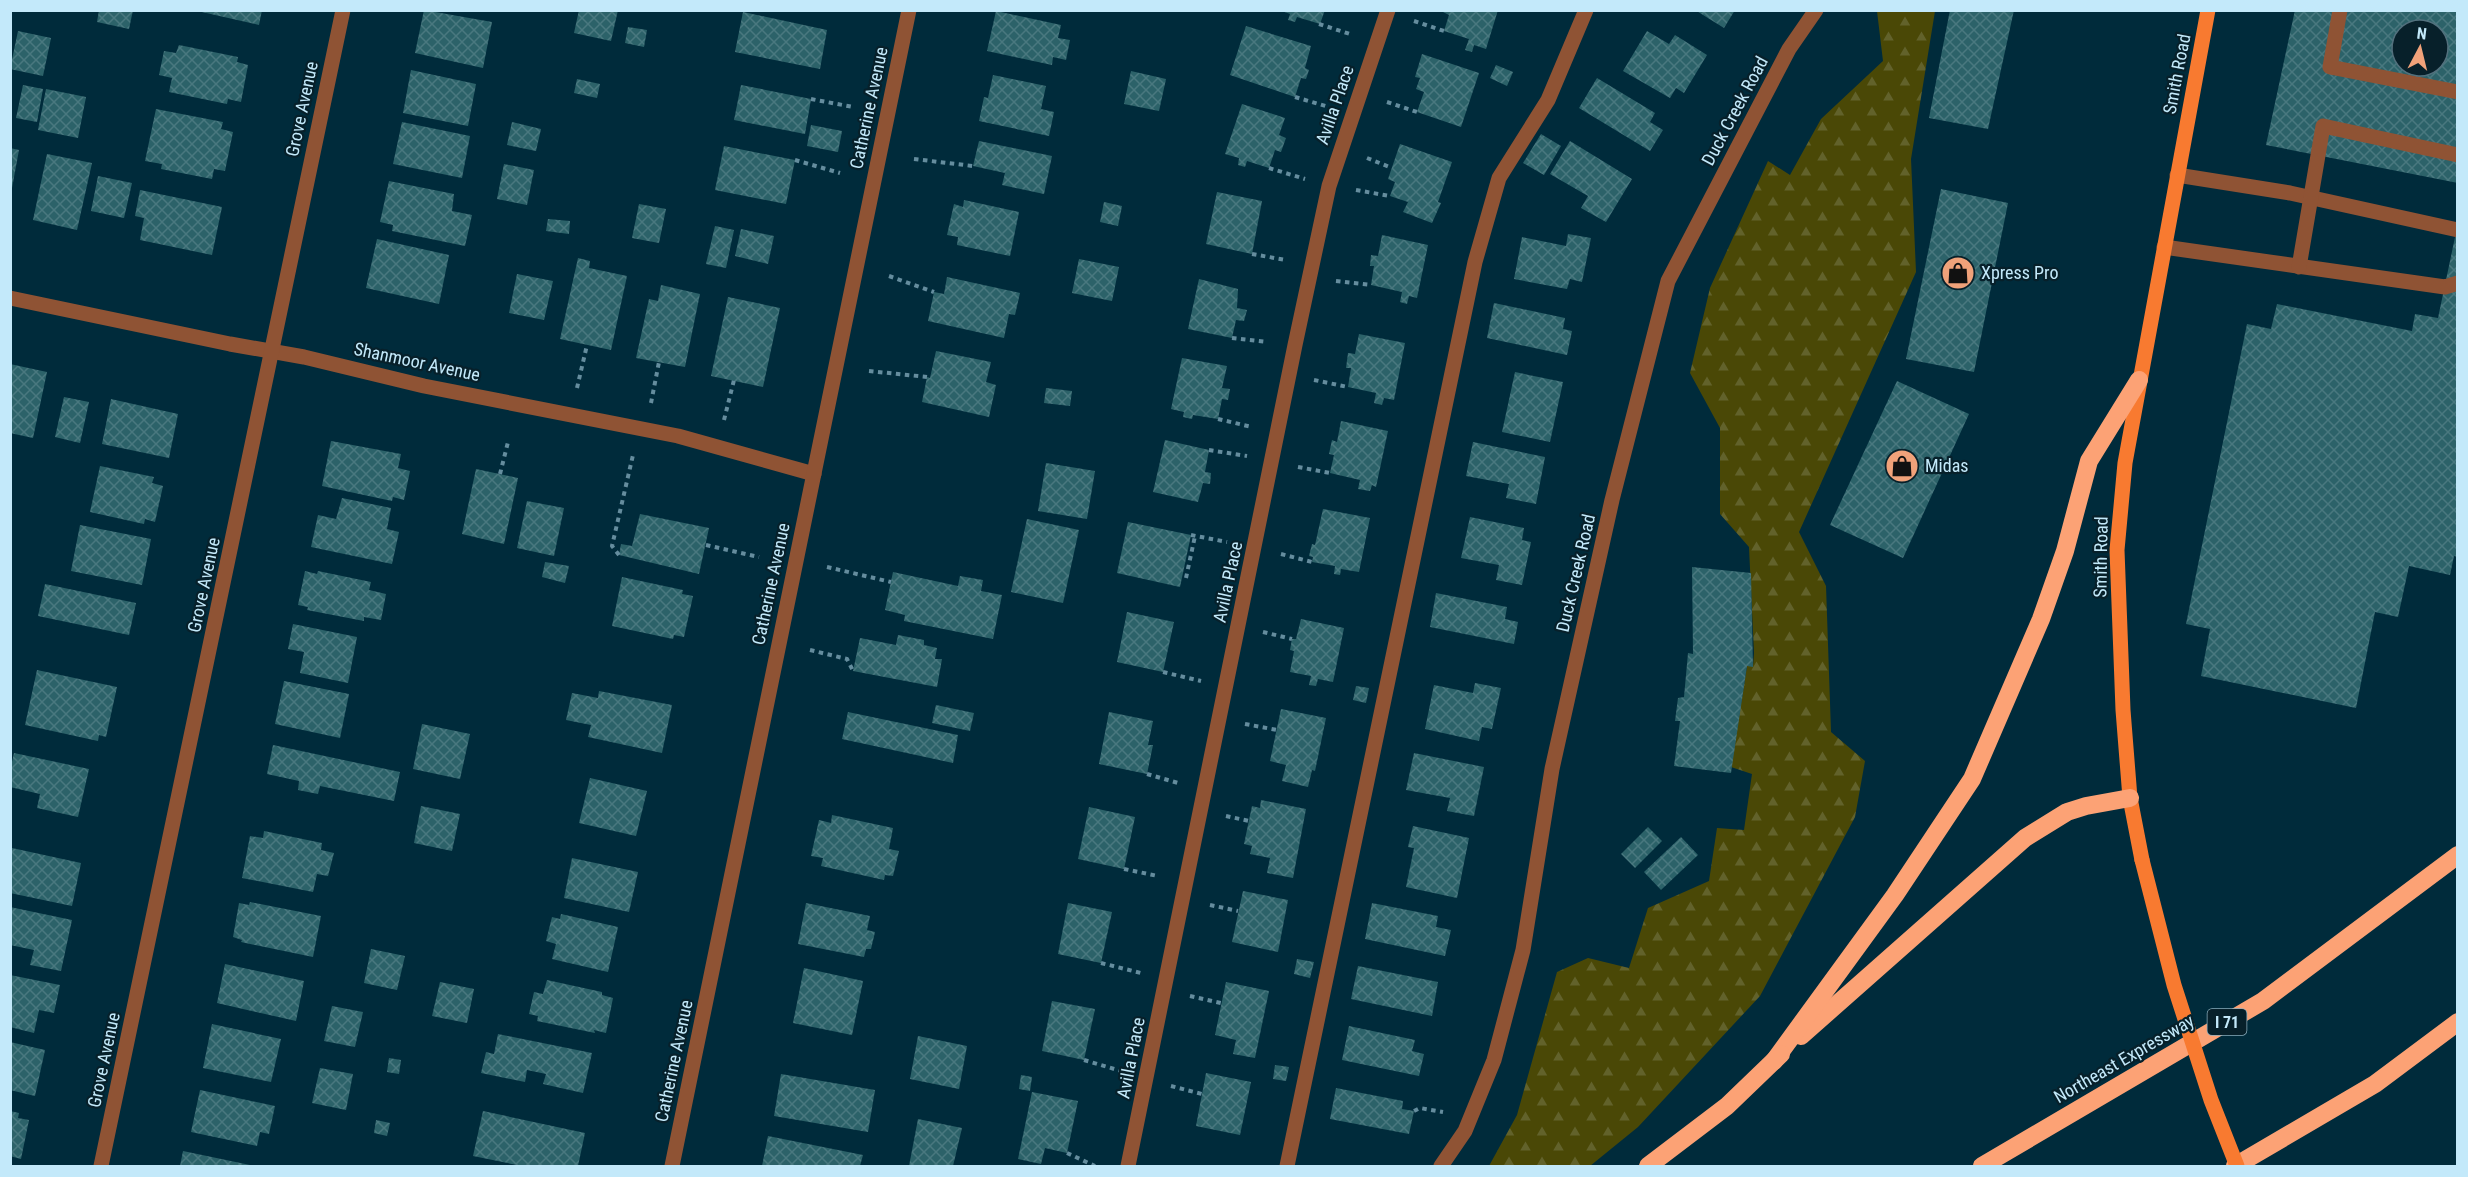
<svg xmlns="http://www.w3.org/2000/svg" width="2468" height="1177" font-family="'Roboto Condensed',sans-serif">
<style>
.forest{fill:url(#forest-firs)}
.building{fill:url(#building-cross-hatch);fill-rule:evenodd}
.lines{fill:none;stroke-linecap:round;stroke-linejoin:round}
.path{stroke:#658d9e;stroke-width:4;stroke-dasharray:4.5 4.5;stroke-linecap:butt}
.minor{stroke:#8f5334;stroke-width:15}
.major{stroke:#f87a30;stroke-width:15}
.highway{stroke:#fca275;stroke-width:18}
.major-bridge{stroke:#f87a30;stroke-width:15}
.labels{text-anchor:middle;stroke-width:4.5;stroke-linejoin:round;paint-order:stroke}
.shield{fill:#07202a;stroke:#8badbc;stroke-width:1.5}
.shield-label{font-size:16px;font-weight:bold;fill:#c3e9fa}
.street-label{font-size:18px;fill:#c3e9fa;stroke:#07202a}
.poi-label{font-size:18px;fill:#c3e9fa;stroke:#07202a;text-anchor:start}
</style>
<defs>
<pattern id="forest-firs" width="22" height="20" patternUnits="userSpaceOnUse" patternTransform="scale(1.5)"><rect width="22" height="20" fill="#4a4806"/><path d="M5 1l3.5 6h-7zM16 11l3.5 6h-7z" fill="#62622b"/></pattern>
<pattern id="building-cross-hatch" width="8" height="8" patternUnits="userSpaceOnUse" patternTransform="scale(1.5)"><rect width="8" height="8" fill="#2c6269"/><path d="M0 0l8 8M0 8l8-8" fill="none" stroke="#49787f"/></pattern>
</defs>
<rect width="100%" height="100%" fill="#002b3b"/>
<path class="forest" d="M1877 11H1935L1911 159 1916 272 1799 532 1826 586 1831 732 1865 761 1855 817 1760 996 1638 1127 1590 1166H1489L1517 1115 1557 972 1588 958 1629 968 1648 908 1709 881 1717 828 1744 830 1752 774 1731 767 1747 666H1753L1754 653 1749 547 1720 514V428L1690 373 1710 288 1768 161 1790 175 1821 119 1883 61Z"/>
<g class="building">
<path d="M99 10H133L129 29 97 22Z"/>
<path d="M193 10H262L259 25Z"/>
<path d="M424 10 492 22 483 68 415 53Z"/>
<path d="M579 10H618L611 41 574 33Z"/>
<path d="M1279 10H1325L1320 24 1297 17 1295 22 1288 20 1290 14Z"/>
<path d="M1443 10H1498L1486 49 1474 45 1472 52 1465 50 1469 39 1444 31 1449 15 1443 12Z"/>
<path d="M1695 10H1735L1724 28Z"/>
<path d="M1950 10H2014L1988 129 1929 118Z"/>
<path d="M2295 10H2458V183L2266 145ZM2402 30H2438V66H2402Z"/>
<path d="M996 11 1061 25 1058 38 1070 40 1066 60 1053 57 1052 65 987 51Z"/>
<path d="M743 12 827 30 820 69 735 52Z"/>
<path d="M1246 26 1311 46 1305 68 1309 70 1306 79 1301 78 1295 97 1230 75Z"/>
<path d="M628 27 647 30 644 47 625 43Z"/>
<path d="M18 31 51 38 43 76 10 69Z"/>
<path d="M1647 31 1669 44 1675 35 1707 55 1684 93 1676 88 1670 98 1623 71Z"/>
<path d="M179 45 238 57 237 62 248 65 241 102 228 99 227 104 169 92 172 78 159 75 164 51 176 53Z"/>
<path d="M1422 54 1479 73 1461 127 1417 112 1424 92 1416 89 1420 78 1415 77Z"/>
<path d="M1496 65 1513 72 1507 86 1490 78Z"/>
<path d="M411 70 476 84 468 126 403 113Z"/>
<path d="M1131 71 1166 79 1159 111 1124 104Z"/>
<path d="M993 75 1046 86 1041 109 1054 112 1049 136 979 121 984 97 988 98Z"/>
<path d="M1597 78 1655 113 1650 122 1663 130 1650 151 1579 108Z"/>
<path d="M577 79 600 84 597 98 574 93Z"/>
<path d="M23 85 43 89 37 122 16 118Z"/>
<path d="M741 85 811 99 805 134 734 120Z"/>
<path d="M46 89 86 97 78 138 38 130Z"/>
<path d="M1242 104 1285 118 1279 135 1286 138 1281 152 1275 150 1269 168 1247 161 1245 167 1238 165 1239 158 1225 154Z"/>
<path d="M156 109 223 122 221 129 233 132 225 171 214 169 212 179 161 169 162 164 145 161Z"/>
<path d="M402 122 470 136 462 178 393 164Z"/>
<path d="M512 122 541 129 536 151 507 145Z"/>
<path d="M811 125 842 131 838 152 807 146Z"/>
<path d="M1541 134 1561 146 1544 175 1523 163Z"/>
<path d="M979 141 1052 156 1044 194 1002 185 1005 173 973 166Z"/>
<path d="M1570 141 1632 179 1606 222 1581 208 1588 196 1550 174Z"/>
<path d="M1400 144 1452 162 1438 202 1441 203 1432 223 1403 212 1408 202 1390 196 1395 182 1388 179Z"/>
<path d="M724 146 795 160 786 204 715 190Z"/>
<path d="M10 148 19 150 12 188H10Z"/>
<path d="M47 154 92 163 77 230 33 220Z"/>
<path d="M504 164 534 170 527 205 497 199Z"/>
<path d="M98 176 132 183 124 218 91 211Z"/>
<path d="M389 181 454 194 452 211 472 215 465 246 392 231 393 225 380 222Z"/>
<path d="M1941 189 2008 203 1974 372 1906 359Z"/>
<path d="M140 190 222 207 212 255 140 240 144 218 135 216Z"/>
<path d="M1217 192 1262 201 1252 254 1206 244Z"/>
<path d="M964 200 1019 212 1010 256 957 245 958 237 947 235 954 204 963 207Z"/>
<path d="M1104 202 1122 206 1118 226 1100 222Z"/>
<path d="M639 204 666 209 659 243 632 238Z"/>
<path d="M548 219 570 221 569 234 546 231Z"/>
<path d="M2458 223V557L2454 556 2450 575 2409 566 2398 617 2375 612 2356 708 2201 676 2210 629 2186 624 2247 324 2271 329 2277 304 2412 331 2415 314 2438 318Z"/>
<path d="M715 226 734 230 726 268 706 264Z"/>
<path d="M741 229 774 236 768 264 735 256Z"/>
<path d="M1568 234 1591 238 1582 282 1570 279 1567 289 1514 279 1522 237 1566 246Z"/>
<path d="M1382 235 1428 245 1417 298 1409 296 1407 304 1400 302 1402 292 1371 285 1374 266H1370L1371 255 1378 256Z"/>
<path d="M377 239 449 255 439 304 366 288Z"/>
<path d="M578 258 590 261 589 268 627 276 611 350 560 339Z"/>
<path d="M1079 259 1119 267 1112 301 1072 293Z"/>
<path d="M517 274 553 281 544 320 509 313Z"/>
<path d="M947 277 1020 293 1015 315 1009 314 1004 338 928 321 934 292 944 294Z"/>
<path d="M1199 279 1238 289 1237 308 1247 310 1244 321 1236 320 1232 338 1188 329Z"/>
<path d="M661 285 700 294 685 367 636 358 649 299 658 301Z"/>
<path d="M728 297 780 308 763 387 711 376Z"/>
<path d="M1494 303 1565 318 1563 329 1572 331 1567 355 1487 338Z"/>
<path d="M1359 334 1405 343 1394 400 1384 398 1382 405 1374 403 1376 393 1348 387 1351 368H1346L1348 353 1355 354Z"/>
<path d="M936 351 991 362 986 382 996 385 989 417 922 402 927 377 930 378Z"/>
<path d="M1182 358 1227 366 1222 388 1230 389 1228 400 1222 399 1218 419 1193 415 1192 419 1183 417 1184 412 1171 409Z"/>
<path d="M10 364 47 372 33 438 10 433Z"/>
<path d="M1515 372 1563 382 1550 442 1502 432Z"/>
<path d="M1897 381 1969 414 1903 558 1830 525Z"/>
<path d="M1046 388 1072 391 1070 406 1044 403Z"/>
<path d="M64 397 89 402 80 443 55 437Z"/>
<path d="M111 399 178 414 169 458 102 444Z"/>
<path d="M1341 421 1388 431 1376 487 1372 485 1370 491 1358 489 1360 480 1330 473 1334 455 1329 454 1332 440 1337 442Z"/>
<path d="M1165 440 1209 450 1205 472 1211 473 1210 484 1203 483 1198 502 1153 492Z"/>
<path d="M331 441 401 454 398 468 410 471 404 500 393 497 392 501 322 486Z"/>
<path d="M1473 442 1545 457 1536 504 1506 498 1509 484 1466 476Z"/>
<path d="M1046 463 1095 471 1087 519 1038 511Z"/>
<path d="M100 466 154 477 152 483 163 486 155 522 145 519 144 524 90 512Z"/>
<path d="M476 469 518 478 504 544 462 534Z"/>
<path d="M342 498 391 508 387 529 399 532 392 564 311 547 318 515 336 519Z"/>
<path d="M527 501 564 508 554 556 517 548Z"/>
<path d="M1323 509 1370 518 1359 572 1341 569 1340 575 1334 574 1335 566 1312 562 1313 557 1309 556 1312 544 1315 545Z"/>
<path d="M640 514 709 528 699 574 619 555 621 544 632 546Z"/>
<path d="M1470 517 1524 528 1522 540 1531 542 1522 585 1496 580 1499 565 1461 558Z"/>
<path d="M1027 519 1079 530 1063 603 1011 592Z"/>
<path d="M1128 522 1191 535 1180 587 1117 573Z"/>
<path d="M80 525 151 539 142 585 71 571Z"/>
<path d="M545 562 569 566 565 583 542 577Z"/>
<path d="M1692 567 1751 573 1753 667 1747 666 1731 773 1674 766 1680 721H1675L1678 698 1684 697 1688 653 1693 654Z"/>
<path d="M305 571 317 574 318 571 371 582 369 590 386 594 381 620 364 617V621L307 610 308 607 298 605Z"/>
<path d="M893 572 958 586 960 576 983 580 981 591 1002 595 993 639 904 621 905 615 885 610Z"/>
<path d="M622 577 683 590 682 594 693 596 684 637 674 635 673 639 612 626Z"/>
<path d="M45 584 136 603 129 635 38 616Z"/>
<path d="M1436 593 1507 607 1505 619 1518 622 1514 644 1430 627Z"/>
<path d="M1127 612 1174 622 1163 672 1117 662Z"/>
<path d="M1301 619 1344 628 1333 682 1318 679 1316 686 1309 685 1311 676 1290 672 1294 651 1290 650 1292 639H1296Z"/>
<path d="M293 624 357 637 348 683 300 673 304 652 288 649Z"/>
<path d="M898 635 924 640V645L937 648 935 659H942L937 687 853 671 860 638 896 645Z"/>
<path d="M37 670 117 687 106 737 99 735 98 741 25 725Z"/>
<path d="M284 681 349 694 340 738 275 724Z"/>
<path d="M1475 683 1501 688 1492 729 1482 727 1479 741 1425 729 1434 685 1473 693Z"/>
<path d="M1356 686 1369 688 1366 703 1353 700Z"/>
<path d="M599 691 672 705 662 753 588 737 591 725 566 720 572 693 598 698Z"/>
<path d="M936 705 974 713 970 731 932 723Z"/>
<path d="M1281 709 1326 718 1315 771 1312 770 1308 787 1282 781 1286 765 1270 761Z"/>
<path d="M848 712 958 735 953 763 842 739Z"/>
<path d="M1109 712 1153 721 1148 745H1153L1147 774 1099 764Z"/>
<path d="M422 724 470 734 460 779 413 769Z"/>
<path d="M273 745 400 772 394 801 320 786 318 794 298 790 299 781 267 774Z"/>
<path d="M14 753 89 769 78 817 37 808 40 794 10 787V771Z"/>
<path d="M1414 753 1484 767 1474 816 1447 811 1450 798 1406 790Z"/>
<path d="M590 778 647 791 636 836 579 823Z"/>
<path d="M1261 800 1306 809 1293 878 1267 873 1270 858 1250 854 1252 846 1244 844 1252 806 1260 808Z"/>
<path d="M421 806 460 814 452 851 414 843Z"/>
<path d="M1089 807 1135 817 1124 869 1078 859Z"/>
<path d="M832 815 893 828 889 849 899 851 893 876 885 875 884 880 821 866 823 858 811 856 819 820 831 823Z"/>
<path d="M1413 826 1469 838 1457 898 1406 887 1414 848 1408 847Z"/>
<path d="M1648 827 1662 841 1635 868 1621 854Z"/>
<path d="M264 831 322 843 321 850 334 853 328 876 317 874 313 892 242 878 250 836 263 838Z"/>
<path d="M1681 837 1698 855 1661 890 1644 872Z"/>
<path d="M12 848 81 863 72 906 10 893Z"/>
<path d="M572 858 638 872 629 912 564 898Z"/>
<path d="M1243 891 1288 900 1278 952 1232 942Z"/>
<path d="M250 902 321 916 313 957 241 942 242 940 233 937 239 903 249 905Z"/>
<path d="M806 903 870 916 867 930 875 932 871 949H866L864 957 798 944Z"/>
<path d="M1068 903 1112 912 1101 963 1058 954Z"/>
<path d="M1372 903 1438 916 1436 927 1451 930 1445 956 1365 939Z"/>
<path d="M10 907 72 920 61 971 30 965 34 950 10 945Z"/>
<path d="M561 914 618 927 608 972 552 959 556 944 546 941 552 917 560 919Z"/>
<path d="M371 949 405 956 397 990 364 983Z"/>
<path d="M1297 959 1314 962 1310 978 1294 974Z"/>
<path d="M225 964 304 981 296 1021 217 1003Z"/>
<path d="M1358 966 1438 982 1432 1016 1351 999Z"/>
<path d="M804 968 863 981 852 1035 793 1023Z"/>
<path d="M10 975 60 985 54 1013 39 1010 34 1033 10 1027Z"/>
<path d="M547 980 602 992V995L613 998 606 1033 594 1030 595 1033 537 1021 538 1016 529 1014 534 992 543 994Z"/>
<path d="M440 982 474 989 467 1023 432 1016Z"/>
<path d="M1226 982 1269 991 1255 1058 1233 1054 1236 1040 1215 1035Z"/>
<path d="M1052 1001 1095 1009 1084 1060 1042 1051Z"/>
<path d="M332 1006 363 1012 355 1047 324 1041Z"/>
<path d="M212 1024 281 1039 271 1082 203 1068Z"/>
<path d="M1349 1026 1415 1040 1412 1051 1424 1054 1419 1076 1342 1060Z"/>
<path d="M498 1034 592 1053 583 1093 543 1084 546 1074 527 1070 525 1082 481 1073 486 1052 494 1054Z"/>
<path d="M918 1036 967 1046 959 1089 910 1079Z"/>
<path d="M10 1042 45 1050 35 1096 10 1090Z"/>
<path d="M389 1058 401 1060 399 1074 387 1072Z"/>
<path d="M1275 1065 1289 1067 1286 1081 1273 1079Z"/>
<path d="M320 1068 353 1074 346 1110 312 1103Z"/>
<path d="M1206 1073 1251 1082 1240 1135 1196 1126Z"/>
<path d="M781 1074 875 1090 868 1132 774 1116Z"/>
<path d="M1021 1075 1032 1077 1030 1091 1019 1089Z"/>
<path d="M1336 1088 1403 1101 1402 1109 1414 1111 1409 1134 1330 1119Z"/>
<path d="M200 1090 275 1106 269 1134 260 1132 257 1146 191 1132Z"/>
<path d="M1032 1092 1078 1101 1067 1153 1045 1148 1041 1164 1018 1159Z"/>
<path d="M10 1111 19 1113 18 1118 29 1120 21 1159 10 1156Z"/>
<path d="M483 1111 585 1133 578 1166H522L473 1156Z"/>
<path d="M918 1119 962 1128 953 1166H909Z"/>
<path d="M376 1120 390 1123 387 1136 374 1133Z"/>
<path d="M768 1136 863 1155 860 1166H762Z"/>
<path d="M183 1151 250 1165V1166H180Z"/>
</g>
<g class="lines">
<g class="path">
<path d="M1414 21 1444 31"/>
<path d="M1319 24 1353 35"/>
<path d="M1295 97 1329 107"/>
<path d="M811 99 853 107"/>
<path d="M1387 102 1417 112"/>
<path d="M1367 158 1392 168"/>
<path d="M914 159 973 166"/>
<path d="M795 160 840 173"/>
<path d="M1269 168 1305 179"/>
<path d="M1356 190 1390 196"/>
<path d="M1252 254 1286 260"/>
<path d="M889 276 934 292"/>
<path d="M1336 281 1371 285"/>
<path d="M1232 338 1267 342"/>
<path d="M869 371 927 377"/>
<path d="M1314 380 1348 387"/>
<path d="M577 388 587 345"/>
<path d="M651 403 659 362"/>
<path d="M1218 419 1252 427"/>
<path d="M724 420 734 380"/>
<path d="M1209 450 1247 456"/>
<path d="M1298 467 1330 473"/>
<path d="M500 474 508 442"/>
<path d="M1191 535 1227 542"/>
<path d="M706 545 759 557"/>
<path d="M1281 554 1312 562"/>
<path d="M619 555 612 546 633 455"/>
<path d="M827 567 891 582"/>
<path d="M1186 578 1195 536"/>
<path d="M1263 632 1292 639"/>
<path d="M810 650 847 659 853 671"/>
<path d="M1163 672 1201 681"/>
<path d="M1245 724 1277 730"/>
<path d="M1147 774 1178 783"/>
<path d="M1226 816 1249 821"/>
<path d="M1124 869 1158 876"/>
<path d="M1210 905 1238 911"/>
<path d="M1101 963 1141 973"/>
<path d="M1190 996 1221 1003"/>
<path d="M1084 1060 1121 1071"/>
<path d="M1171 1086 1202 1094"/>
<path d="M1414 1111 1420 1108 1443 1112"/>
<path d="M1067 1153 1095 1166"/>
</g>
<g class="minor">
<path d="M2340 10 2330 67 2458 92"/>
<path d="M2177 175 2290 193 2458 230"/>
<path d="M2164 247 2445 287 2458 283"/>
<path d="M2299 267 2323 126 2458 155"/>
<path d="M10 298 230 344 304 357 424 386 678 436 814 474"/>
<path d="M101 1166 343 10"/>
<path d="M672 1166 909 10"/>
<path d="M1128 1166 1295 345 1329 186 1388 10"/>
<path d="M1287 1166 1475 262 1499 178 1548 100 1586 10"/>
<path d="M1441 1166 1465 1131 1494 1060 1523 950 1552 769 1612 500 1668 281 1789 49 1816 10"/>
</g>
<path class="major" d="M2142 860 2130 798 2123 710 2117 550 2125 463 2208 10"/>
<g class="highway">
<path d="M1801 1036 2025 838 2067 812 2086 806 2130 798"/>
<path d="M1774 1061 1895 895 1972 779 2041 619 2065 551 2089 461 2139 380"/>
<path d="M1648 1166 1727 1106 1781 1054"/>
<path d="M1982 1166 2263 1001 2458 855"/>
<path d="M2235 1166 2375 1084 2458 1022"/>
</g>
<path class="major-bridge" d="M2142 860 2174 985 2211 1100 2237 1166"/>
</g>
<defs>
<symbol id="shop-disc" viewBox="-11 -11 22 22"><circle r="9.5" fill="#f0a27a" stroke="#07202a"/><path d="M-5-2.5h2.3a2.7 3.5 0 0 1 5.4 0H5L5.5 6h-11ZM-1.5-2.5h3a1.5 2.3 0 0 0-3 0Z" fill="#111"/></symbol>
</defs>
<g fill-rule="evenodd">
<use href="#shop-disc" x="1939" y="254" width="38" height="38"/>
<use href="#shop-disc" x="1883" y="447" width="38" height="38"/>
</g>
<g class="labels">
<rect class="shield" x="2207.5" y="1009" width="39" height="26" rx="4.5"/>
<g class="shield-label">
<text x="2227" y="1028">I 71</text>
</g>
<g class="street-label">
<text transform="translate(2177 74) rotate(-79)" y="6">Smith Road</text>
<text transform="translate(1335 105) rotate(-71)" y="6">Avilla Place</text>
<text transform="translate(869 108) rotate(-78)" y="6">Catherine Avenue</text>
<text transform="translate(302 109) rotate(-78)" y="6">Grove Avenue</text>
<text transform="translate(1735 111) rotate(-62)" y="6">Duck Creek Road</text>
<text transform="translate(417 362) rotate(12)" y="6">Shanmoor Avenue</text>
<text transform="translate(2101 557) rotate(-89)" y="6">Smith Road</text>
<text transform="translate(1576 573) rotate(-77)" y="6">Duck Creek Road</text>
<text transform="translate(1228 582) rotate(-78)" y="6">Avilla Place</text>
<text transform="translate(771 584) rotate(-78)" y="6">Catherine Avenue</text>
<text transform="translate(204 585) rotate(-78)" y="6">Grove Avenue</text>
<text transform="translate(1131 1058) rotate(-79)" y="6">Avilla Place</text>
<text transform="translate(2124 1059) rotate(-30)" y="6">Northeast Expressway</text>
<text transform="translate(104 1060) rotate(-78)" y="6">Grove Avenue</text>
<text transform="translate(674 1061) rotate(-78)" y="6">Catherine Avenue</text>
</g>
<g class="poi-label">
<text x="1981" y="279">Xpress Pro</text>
<text x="1925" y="472">Midas</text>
</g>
</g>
<rect width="2468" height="1177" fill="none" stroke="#c3e9fa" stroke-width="24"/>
<g transform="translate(2420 48) rotate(7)"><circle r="28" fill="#07202a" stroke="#52707d" stroke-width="1.5"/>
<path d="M0-4.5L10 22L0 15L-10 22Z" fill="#f0a27a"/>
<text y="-9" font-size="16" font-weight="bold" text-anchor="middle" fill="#c3e9fa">N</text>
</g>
</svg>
